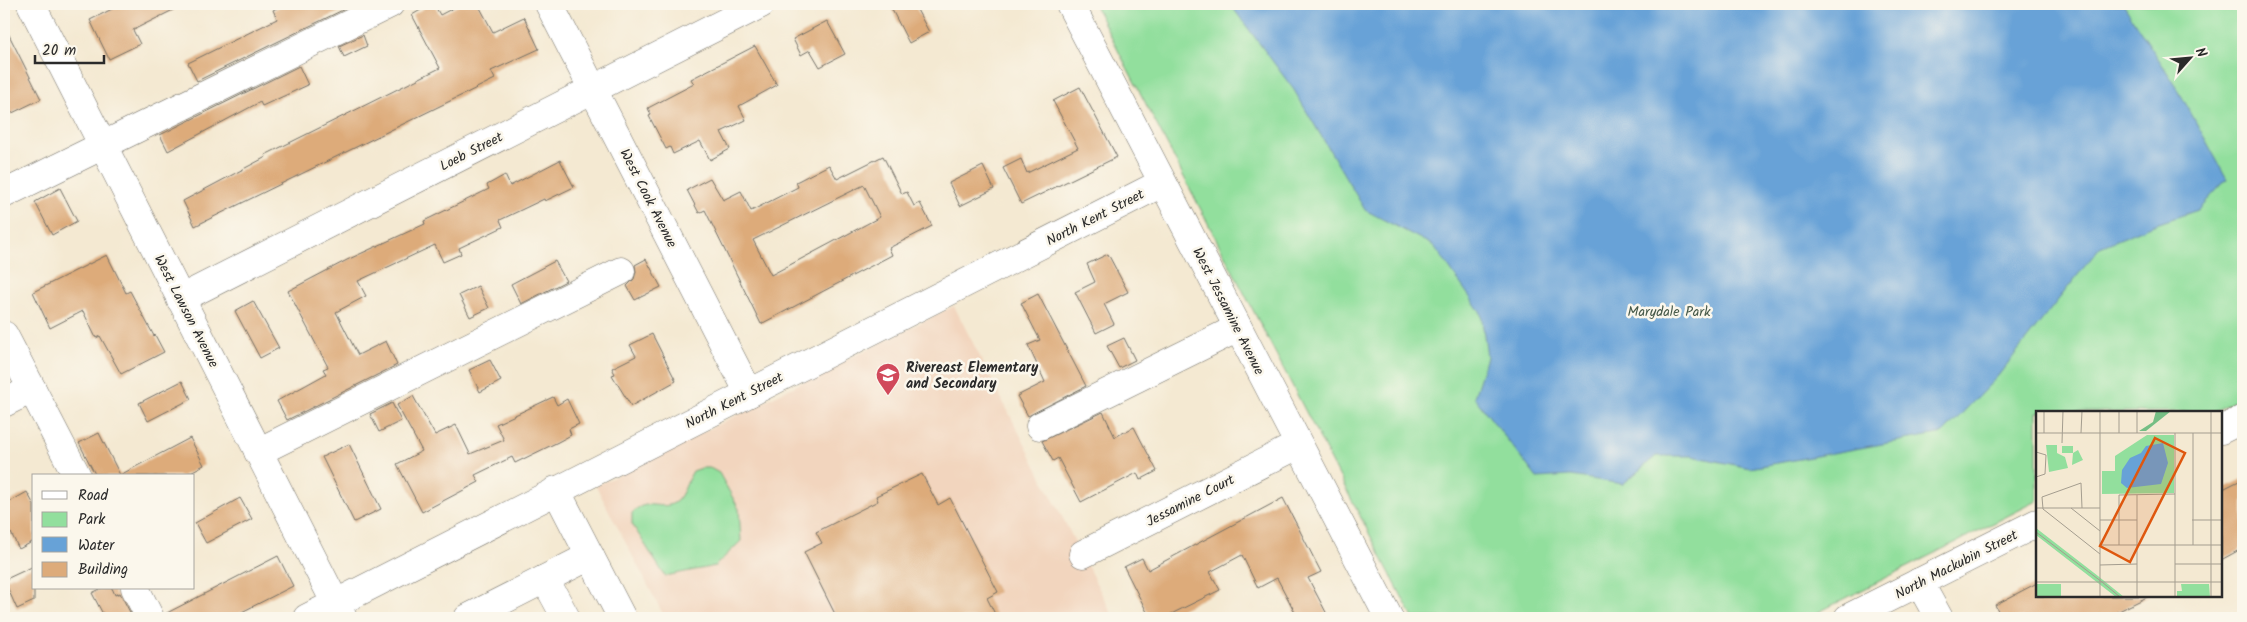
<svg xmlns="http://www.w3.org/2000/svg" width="2247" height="622" font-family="Kalam,sans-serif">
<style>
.built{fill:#f2d5be}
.green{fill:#92df9d;stroke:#5e8564}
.water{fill:#67a2d7;stroke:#496681}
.building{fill:#ddab7a;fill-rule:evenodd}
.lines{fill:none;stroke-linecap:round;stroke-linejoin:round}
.minor-casing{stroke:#716e65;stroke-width:29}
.minor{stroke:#fff;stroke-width:28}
.labels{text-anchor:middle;stroke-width:5;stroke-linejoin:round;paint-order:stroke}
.street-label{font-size:14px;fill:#2b2b2b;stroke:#fbf7ec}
.park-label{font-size:14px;fill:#455848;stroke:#fbf7ec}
.poi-label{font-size:14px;font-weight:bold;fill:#2b2b2b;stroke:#fbf7ec;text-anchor:start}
.inset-road{fill:none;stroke:#a49d8f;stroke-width:1}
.view{fill:#df570e;fill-opacity:0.15;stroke:#df570e;stroke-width:2.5}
.inset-edge{fill:none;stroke:#2b2b2b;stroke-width:2.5}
</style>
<rect width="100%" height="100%" fill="#fbf7ec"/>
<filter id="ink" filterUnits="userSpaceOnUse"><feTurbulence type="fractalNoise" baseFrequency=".02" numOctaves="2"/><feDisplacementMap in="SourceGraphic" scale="10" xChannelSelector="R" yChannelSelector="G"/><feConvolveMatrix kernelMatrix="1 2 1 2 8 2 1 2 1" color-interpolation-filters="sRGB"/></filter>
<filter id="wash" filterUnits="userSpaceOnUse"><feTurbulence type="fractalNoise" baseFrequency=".0096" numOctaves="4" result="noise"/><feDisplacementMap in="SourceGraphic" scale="20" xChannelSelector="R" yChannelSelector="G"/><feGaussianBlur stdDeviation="1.12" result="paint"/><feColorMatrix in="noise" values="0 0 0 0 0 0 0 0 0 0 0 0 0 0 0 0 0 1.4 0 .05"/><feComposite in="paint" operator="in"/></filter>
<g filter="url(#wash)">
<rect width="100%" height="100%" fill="#f4e9d2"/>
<path class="built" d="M954 306 1114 618H665L596 486Z"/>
<g class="green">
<path d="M1094 4H2243V397L2213 412H2037V501L1807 618H1413Z"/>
<path d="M702 468H710L719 473 739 509 741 541 715 566 665 576 632 524V513C646 497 660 511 674 503 683 498 687 480 693 471Z"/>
</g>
<path class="water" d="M1230 4H2123L2176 86 2227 179 2198 210 2156 224 2100 247 1997 377 1943 433 1750 468 1692 456H1656L1623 484 1571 476 1537 478 1474 397 1487 357 1481 313 1434 246 1365 210 1294 90Z"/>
<g id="blocks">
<g class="building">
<path d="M122 4H185L133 30 140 44 109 59 90 20Z"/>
<path d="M284 4H355L197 81 188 63 277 19 273 10Z"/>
<path d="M431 4H434L440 15 461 4H478L493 32 524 17 539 49 491 71 495 79 195 226 183 201 266 157 265 155 440 68 412 15Z"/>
<path d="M889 4H914L929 32 909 43Z"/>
<path d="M827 21 845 54 820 67 810 50 801 55 793 39Z"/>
<path d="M4 25 41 99 4 117Z"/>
<path d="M363 35 367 46 344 57 339 46Z"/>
<path d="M755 46 777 85 739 106 746 120 721 132 730 149 710 160 700 141 673 154 670 147 666 149 649 116 651 115 648 108 694 84 691 79Z"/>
<path d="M299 66 308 85 262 106 260 102 168 151 160 135Z"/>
<path d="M1080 87 1117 157 1021 204 1003 168 1021 159 1027 173 1078 148 1053 101Z"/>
<path d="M883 156 902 194 907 192 914 206 920 203 932 226 889 248 892 255 761 324 705 210 699 213 687 190 710 178 723 200 741 191 751 211 798 187 796 182 829 165 837 179ZM864 185 880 217 771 275 753 240Z"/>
<path d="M560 160 574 187 545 201 544 199 500 220 503 227 459 248 461 254 443 262 435 245 358 281 366 296 336 312 358 355 386 341 397 365 287 420 277 401 326 374 323 369 328 367 288 291 347 260 425 224 424 221 489 189 487 185 505 175 510 186Z"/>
<path d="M983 166 994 189 960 206 949 183Z"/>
<path d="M60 188 77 221 52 235 35 202Z"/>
<path d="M1108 254 1128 292 1104 304 1114 324 1096 333 1075 292 1095 282 1087 264Z"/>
<path d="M107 255 126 293 130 291 154 336 155 335 164 352 121 374 100 336 96 338 83 311 50 328 33 292Z"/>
<path d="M646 259 661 287 635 300 627 286 634 279 636 272 635 265Z"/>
<path d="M555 261 566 281 521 304 511 284Z"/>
<path d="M478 286 489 308 470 317 459 295Z"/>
<path d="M1038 294 1086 386 1028 416 1017 396 1045 382 1028 345 1040 340 1021 303Z"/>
<path d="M253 301 279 348 260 358 235 311Z"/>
<path d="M652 334 676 381 631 406 612 375 615 374 612 368 636 356 630 345Z"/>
<path d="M1124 338 1135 360 1119 368 1107 346Z"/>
<path d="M490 360 501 381 480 392 469 370Z"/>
<path d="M182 381 191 399 148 421 139 403Z"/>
<path d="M413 396 435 435 456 425 470 454 504 440 496 424 553 397 557 405 567 399 579 424 569 429 571 435 558 442 515 463 512 457 475 475 479 482 422 512 397 464 422 451 397 405Z"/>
<path d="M392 403 401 421 379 432 370 414Z"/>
<path d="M1103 412 1115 437 1134 427 1157 471 1140 480 1137 473 1081 502 1058 458 1053 461 1042 441Z"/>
<path d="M99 433 120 475 190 438 204 465 183 476H96L79 443Z"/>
<path d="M349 444 381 509 354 522 322 457Z"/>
<path d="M922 474 938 505 950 498 998 592 987 598 997 618H837L804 552 822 543 816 532 878 501 876 496Z"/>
<path d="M2243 479V548L2221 560V490Z"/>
<path d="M27 492 34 505V541L19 549 11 533 4 537V505Z"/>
<path d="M240 498 252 519 206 543 195 523Z"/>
<path d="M1283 498 1321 572 1308 578 1329 618H1298L1277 578 1258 588 1242 555 1210 572 1220 590 1163 618H1150L1124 567 1142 558 1148 570Z"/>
<path d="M278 556 293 586 230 618H166L165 614Z"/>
<path d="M34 566V601L17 609 4 580Z"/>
<path d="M2037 583V596H2149L2105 618H2002L1995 605Z"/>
<path d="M102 588H112L115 595 120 593 133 618H105L92 593Z"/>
</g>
</g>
</g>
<g filter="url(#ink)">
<use href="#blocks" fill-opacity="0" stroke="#716e65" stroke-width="1"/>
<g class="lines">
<defs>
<g id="minor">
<path d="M31 4 343 618"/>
<path d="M549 4 749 393"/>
<path d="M1070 4 1389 618"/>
<path d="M4 194 390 4"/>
<path d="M180 299 761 4"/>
<path d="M4 335 32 389"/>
<path d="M4 403 32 389 77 476"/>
<path d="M1040 426 1238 328"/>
<path d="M2221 430 2243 419"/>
<path d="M258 452 621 271"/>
<path d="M556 490 590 556"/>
<path d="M1083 554 1298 445"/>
<path d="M545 579 566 618"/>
<path d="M1919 582 1939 618"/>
<path d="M135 588 150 618"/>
<path d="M307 618 1162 183"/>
<path d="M468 618 590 556 622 618"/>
<path d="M1848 618 2037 523"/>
</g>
</defs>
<use href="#minor" class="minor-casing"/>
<use href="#minor" class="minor"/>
</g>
</g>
<defs>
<symbol id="school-pin" viewBox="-11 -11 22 30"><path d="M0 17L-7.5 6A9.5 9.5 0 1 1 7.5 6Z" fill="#d1495b" stroke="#fbf7ec"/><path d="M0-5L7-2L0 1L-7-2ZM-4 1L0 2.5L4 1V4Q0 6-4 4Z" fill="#fff"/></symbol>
</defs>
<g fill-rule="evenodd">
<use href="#school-pin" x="874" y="361" width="28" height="38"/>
</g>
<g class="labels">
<g class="street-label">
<text transform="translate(471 151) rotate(-27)" y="5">Loeb Street</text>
<text transform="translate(649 198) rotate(63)" y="5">West Cook Avenue</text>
<text transform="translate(1095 217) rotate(-27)" y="5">North Kent Street</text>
<text transform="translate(187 311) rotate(63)" y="5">West Lawson Avenue</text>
<text transform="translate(1229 311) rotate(63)" y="5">West Jessamine Avenue</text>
<text transform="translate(734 400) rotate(-27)" y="5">North Kent Street</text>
<text transform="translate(1190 500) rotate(-27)" y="5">Jessamine Court</text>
<text transform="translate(1956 564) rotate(-27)" y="5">North Mackubin Street</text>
</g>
<g class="park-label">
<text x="1669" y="316">Marydale Park</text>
</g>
<g class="poi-label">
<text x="906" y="372">Rivereast Elementary<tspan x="906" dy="16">and Secondary</tspan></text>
</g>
</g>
<g transform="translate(2036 411)">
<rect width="186" height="186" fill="#f4e9d2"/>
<path d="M111 24H138V82L66 83V60H79V45ZM10 34H21V42L29 46 32 57 13 61ZM26 35H37V42L42 39 47 49 36 54 37 42H26ZM0 117 62 165 88 186H80L0 124ZM0 173H25V186H0ZM145 173H173L174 186H141V180H146Z" fill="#92df9d"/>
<path d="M120 0H135L110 20H103L117 11Z" fill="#75be84"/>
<path d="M127 32 132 52 125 73 91 77 85 72 86 59 94 47 105 42 110 35Z" fill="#67a2d7"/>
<path class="inset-road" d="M0 22H64M8 22V0M45 22 46 0M64 22H187M83 22V0M101 22V0M26 32 27 0M0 41 10 44 9 63 0 66M101 84V186M0 97H64M35 97 64 120M46 97 45 72 6 86 7 98 64 143M64 109H101M156 109H187M0 121 66 171M64 134H187M83 134V84L139 83M157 134V22M139 153H187M64 154 101 153M0 171H187M66 171 84 186M64 186V0M139 186V22M175 186V0"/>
<path class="view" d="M119 27 149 42 94 151 64 135Z"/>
<rect width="186" height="186" class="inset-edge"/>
</g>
<rect width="2247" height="622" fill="none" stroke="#fbf7ec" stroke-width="20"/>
<rect x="32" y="474" width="162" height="115" fill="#fbf7ec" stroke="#a8a59f"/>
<rect x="42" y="491" width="25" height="8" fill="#ffffff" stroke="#a8a59f"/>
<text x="78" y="500" font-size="15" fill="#2b2b2b">Road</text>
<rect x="42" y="512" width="25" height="15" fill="#92df9d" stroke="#a8a59f"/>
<text x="78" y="524" font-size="15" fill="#2b2b2b">Park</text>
<rect x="42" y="537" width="25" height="15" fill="#67a2d7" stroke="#a8a59f"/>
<text x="78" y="550" font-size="15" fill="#2b2b2b">Water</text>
<rect x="42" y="562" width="25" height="15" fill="#ddab7a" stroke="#a8a59f"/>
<text x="78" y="574" font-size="15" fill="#2b2b2b">Building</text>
<g transform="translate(2190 58) rotate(63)" stroke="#fbf7ec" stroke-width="4" paint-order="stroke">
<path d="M0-4L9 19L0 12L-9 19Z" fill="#2b2b2b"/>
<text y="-8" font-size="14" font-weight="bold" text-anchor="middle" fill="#2b2b2b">N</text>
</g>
<path d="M35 55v8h69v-8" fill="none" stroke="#2b2b2b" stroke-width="2.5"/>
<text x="42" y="55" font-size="15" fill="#2b2b2b" stroke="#fbf7ec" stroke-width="4" paint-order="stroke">20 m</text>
</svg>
